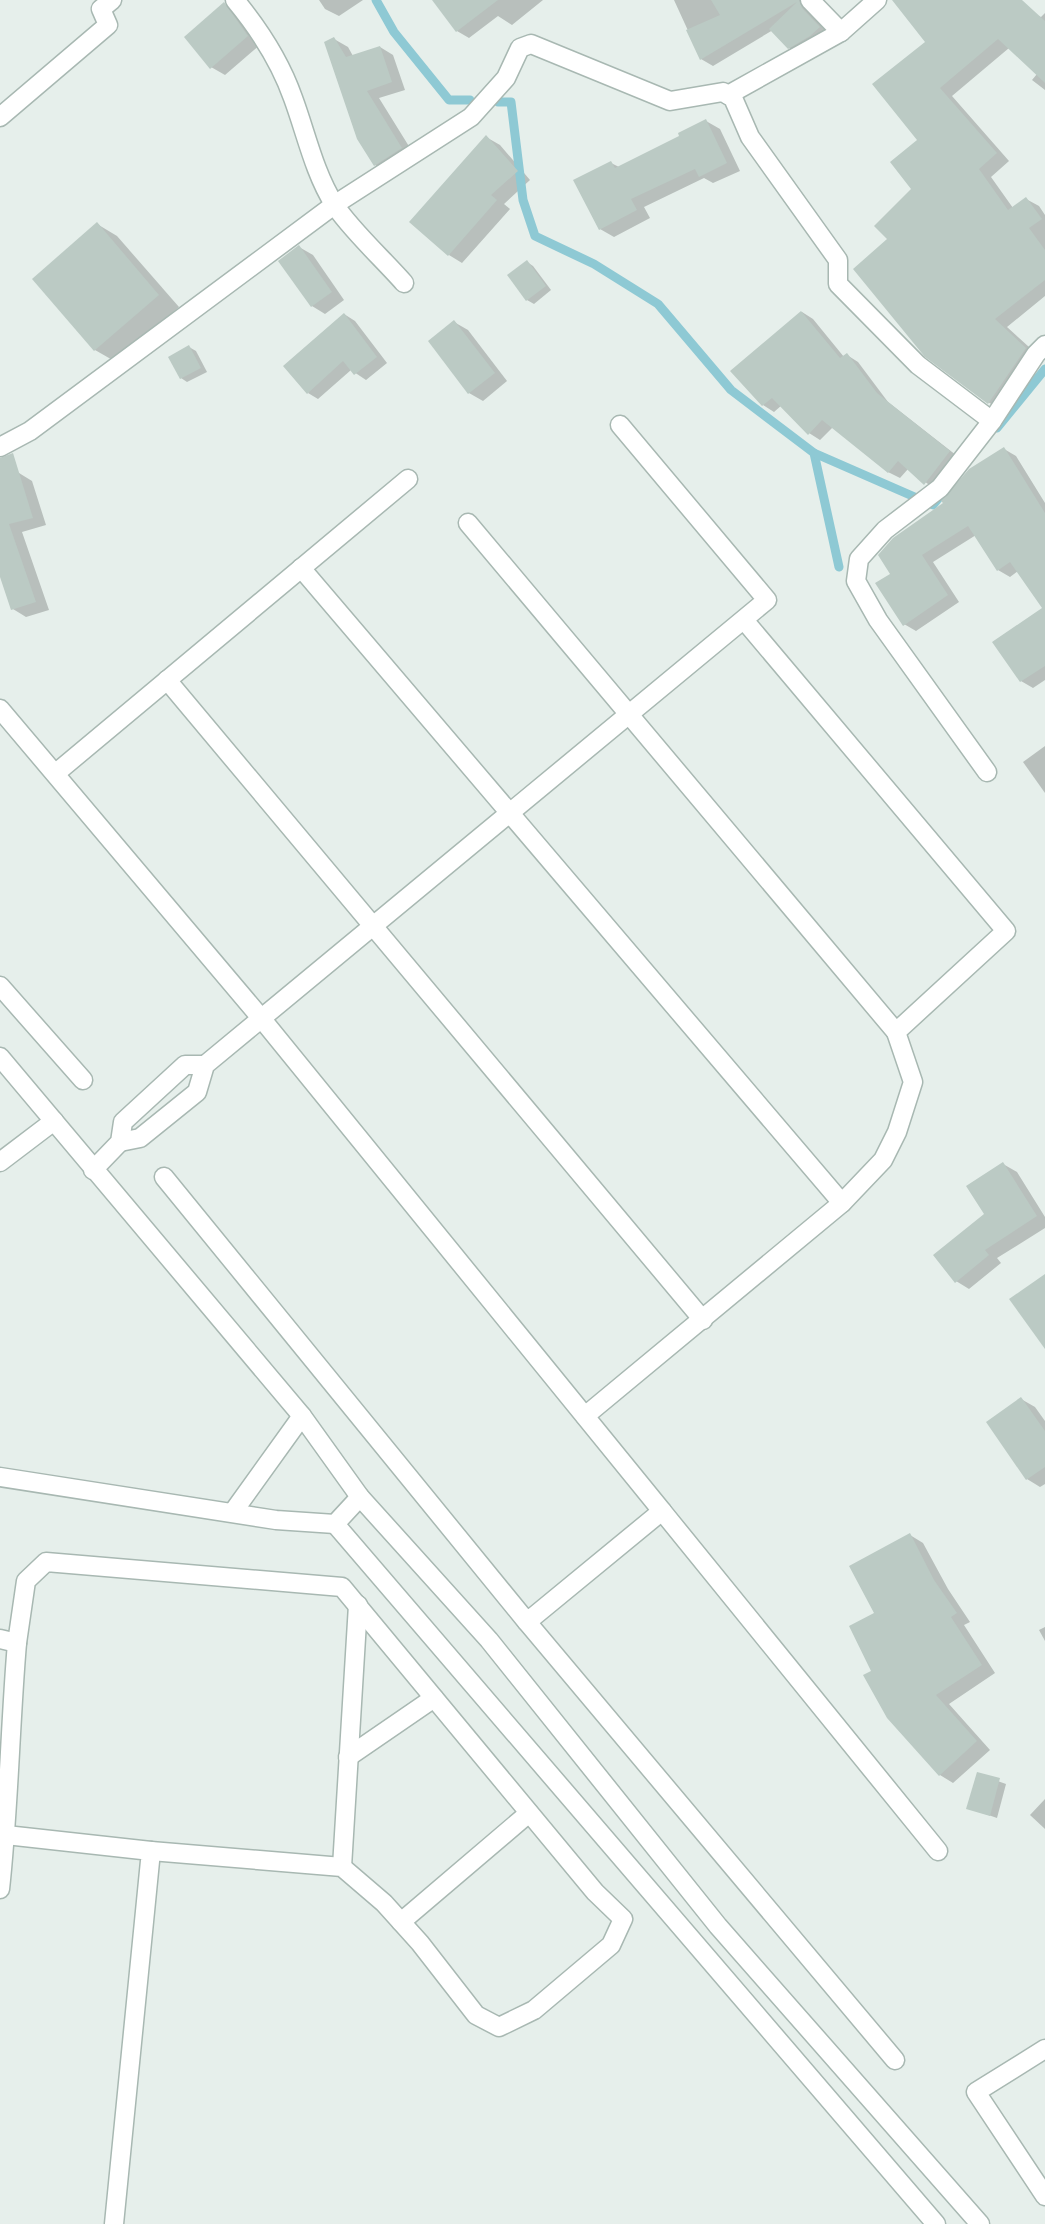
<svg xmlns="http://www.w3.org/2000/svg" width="1045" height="2224" font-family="'Public Sans',sans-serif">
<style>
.shadow{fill:#0003}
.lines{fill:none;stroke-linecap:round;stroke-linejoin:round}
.stream{stroke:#8ec9d4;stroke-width:9}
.building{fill:#bbcac4}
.minor-casing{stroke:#a8b8b2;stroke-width:21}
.minor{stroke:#fff;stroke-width:18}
</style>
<rect width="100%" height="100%" fill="#e6efeb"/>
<g class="shadow">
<path d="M319 0H363L339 16 325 9Z"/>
<path d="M440 0H543L512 25 498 16 469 38 457 31Z"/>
<path d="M674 0H805L832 35 801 55 789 48 773 30 713 66 701 59Z"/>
<path d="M894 0H996L1041 17 1045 13V90L1032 80 1037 74 1009 48 952 96 1009 161 991 177 1013 208 1026 199 1039 206 1045 215V296L1007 327 1039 356 1001 410 988 402 889 239 913 189 927 42Z"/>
<path d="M224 4 238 12 261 44 225 75 211 67Z"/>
<path d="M334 39 348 47 353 56 380 47 393 55 405 90 379 98 415 156 388 173 375 165Z"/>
<path d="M706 121 720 129 740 171 713 183 704 178 644 207 650 218 614 237 600 229 611 163 619 167 681 137Z"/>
<path d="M486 137 500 145 530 180 504 204 510 209 462 263 449 255Z"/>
<path d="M97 224 117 236 179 307 116 362 95 350 34 279Z"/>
<path d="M299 247 313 255 344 300 325 314 312 306Z"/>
<path d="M527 262 533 266 551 290 534 304 527 300Z"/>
<path d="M802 312 813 319 844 357 847 355 858 362 888 402 961 459 936 490 908 469 900 478 888 472 833 427 820 440 809 433 782 405 774 412 763 405Z"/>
<path d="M344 314 355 321 387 363 366 380 351 370 318 399 308 393Z"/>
<path d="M454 322 468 330 507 381 483 401 469 393Z"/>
<path d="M189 347 196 351 207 372 187 382 181 378Z"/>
<path d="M1004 449 1016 456 1045 503V680L1033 688 1021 681 1044 608 1018 571 1010 577 998 570 976 535 933 562 959 602 916 631 904 624 892 574 946 503Z"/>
<path d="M19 473 32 481 46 525 22 532 49 610 26 617 13 609 0 572V478Z"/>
<path d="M1045 746V793L1023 762Z"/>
<path d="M1003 1164 1017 1172 1045 1217V1228L997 1258 1001 1263 969 1289 956 1281 986 1214Z"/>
<path d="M1021 1399 1035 1407 1045 1421V1484L1040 1487 1027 1479Z"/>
<path d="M910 1535 923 1543 948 1589 970 1622 964 1625 995 1673 949 1704 990 1750 953 1783 940 1775 873 1672 876 1614Z"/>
<path d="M1045 1627V1641L1039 1630Z"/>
<path d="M978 1774 1006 1784 997 1818 968 1808Z"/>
<path d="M1045 1799V1829L1030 1815Z"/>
</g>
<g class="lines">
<g class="stream">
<path d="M376 0 394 32 449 100H470"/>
<path d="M498 102H511L523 200 535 236 594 264 658 304 731 390 814 453 839 567"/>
<path d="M997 428 1045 369"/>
<path d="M814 453 933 505 942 494"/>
</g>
</g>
<g class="building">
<path d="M432 0H498L456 32Z"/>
<path d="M711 0H799L802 8 820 27 810 36 788 49 769 29 797 2 700 60 686 30 720 15Z"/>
<path d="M892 0H1022L1045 21V83L998 39 940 88 997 153 979 169 1008 210 1026 197 1042 219 1029 228 1045 250V280L995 319 1026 348 988 404 925 357 853 269 887 239 874 226 911 189 890 162 917 140 872 84 925 42Z"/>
<path d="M224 2 248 36 210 69 184 37Z"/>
<path d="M334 37 346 57 380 46 392 82 367 91 402 148 374 166 357 139 324 42Z"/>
<path d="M706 119 727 163 699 177 695 169 631 199 637 210 599 230 573 180 611 161 615 168 679 136 678 133Z"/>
<path d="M486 135 518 171 491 195 497 200 448 256 409 222Z"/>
<path d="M97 222 159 295 94 351 32 279Z"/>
<path d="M299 245 332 292 311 307 278 261Z"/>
<path d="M527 260 546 286 526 301 507 275Z"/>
<path d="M801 311 840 358 847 353 877 393 950 451 924 485 898 461 888 473 822 420 808 435 772 398 762 406 730 371Z"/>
<path d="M344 313 377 357 354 375 343 361 307 394 283 366Z"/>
<path d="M454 320 495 373 468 394 428 341Z"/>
<path d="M189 345 201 368 180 379 168 357Z"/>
<path d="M1004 447 1045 513V666L1020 682 992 642 1042 608 1010 562 997 571 968 526 922 555 948 595 903 626 875 583 890 574 878 555 893 538 943 503 941 501 969 469Z"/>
<path d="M13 453 33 518 9 524 36 602 11 610 0 577V458Z"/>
<path d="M1003 1162 1037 1216 985 1250 989 1255 955 1283 933 1255 984 1214 966 1186Z"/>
<path d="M1045 1274V1349L1009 1299Z"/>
<path d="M1021 1397 1045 1431V1467L1026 1480 986 1422Z"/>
<path d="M910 1533 934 1580 957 1613 951 1617 982 1665 936 1695 977 1741 939 1776 887 1718 863 1675 871 1671 849 1626 874 1613 849 1566Z"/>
<path d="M977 1772 1000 1778 990 1816 966 1809Z"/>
</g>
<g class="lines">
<defs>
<g id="minor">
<path d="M235 0C259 29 280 61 293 98 306 133 314 172 334 204 349 228 385 261 404 283"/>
<path d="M810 0 841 32"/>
<path d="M728 95 841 32 877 0"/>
<path d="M0 117 108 25 101 9 112 0"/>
<path d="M0 447 30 431 334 205 471 117 506 78 520 48 531 44 670 101 723 92 733 98 750 137 838 260V284L918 365 992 421"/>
<path d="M468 523 896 1032"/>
<path d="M301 568 842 1203"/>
<path d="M167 680 703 1320"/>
<path d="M0 709 261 1018 662 1511 527 1622 164 1177"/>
<path d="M987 772 878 620 856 581 859 559 885 530 940 488 992 421 1036 354 1045 345"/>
<path d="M56 773 408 479"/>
<path d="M0 986 83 1080"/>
<path d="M0 1057 302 1416 360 1497 489 1640 718 1926 980 2224"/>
<path d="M120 1142 140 1138 197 1092 205 1065 767 600 620 425"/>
<path d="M0 1162 54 1121"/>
<path d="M93 1170 120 1142 123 1122 185 1065H205"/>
<path d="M585 1416 842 1203 883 1160 897 1132 913 1082 896 1032 1006 931 744 620"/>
<path d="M0 1477 276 1520 335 1524 360 1497"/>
<path d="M662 1511 938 1851"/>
<path d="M233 1512 302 1416"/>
<path d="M335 1524 936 2224"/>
<path d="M527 1622 895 2060"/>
<path d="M0 1639 17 1643C10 1725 9 1807 0 1889"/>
<path d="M17 1643 26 1581 46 1562 342 1587 595 1892 623 1919 611 1945 534 2010 499 2027 476 2015 420 1943 384 1903 342 1867 151 1851"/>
<path d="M348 1757 434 1698"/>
<path d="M6 1835 151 1851 114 2224"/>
<path d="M342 1867 358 1605"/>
<path d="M401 1922 529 1813"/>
<path d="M1045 2049 976 2092 1045 2196"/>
</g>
</defs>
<use href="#minor" class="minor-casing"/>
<use href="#minor" class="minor"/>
</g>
</svg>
